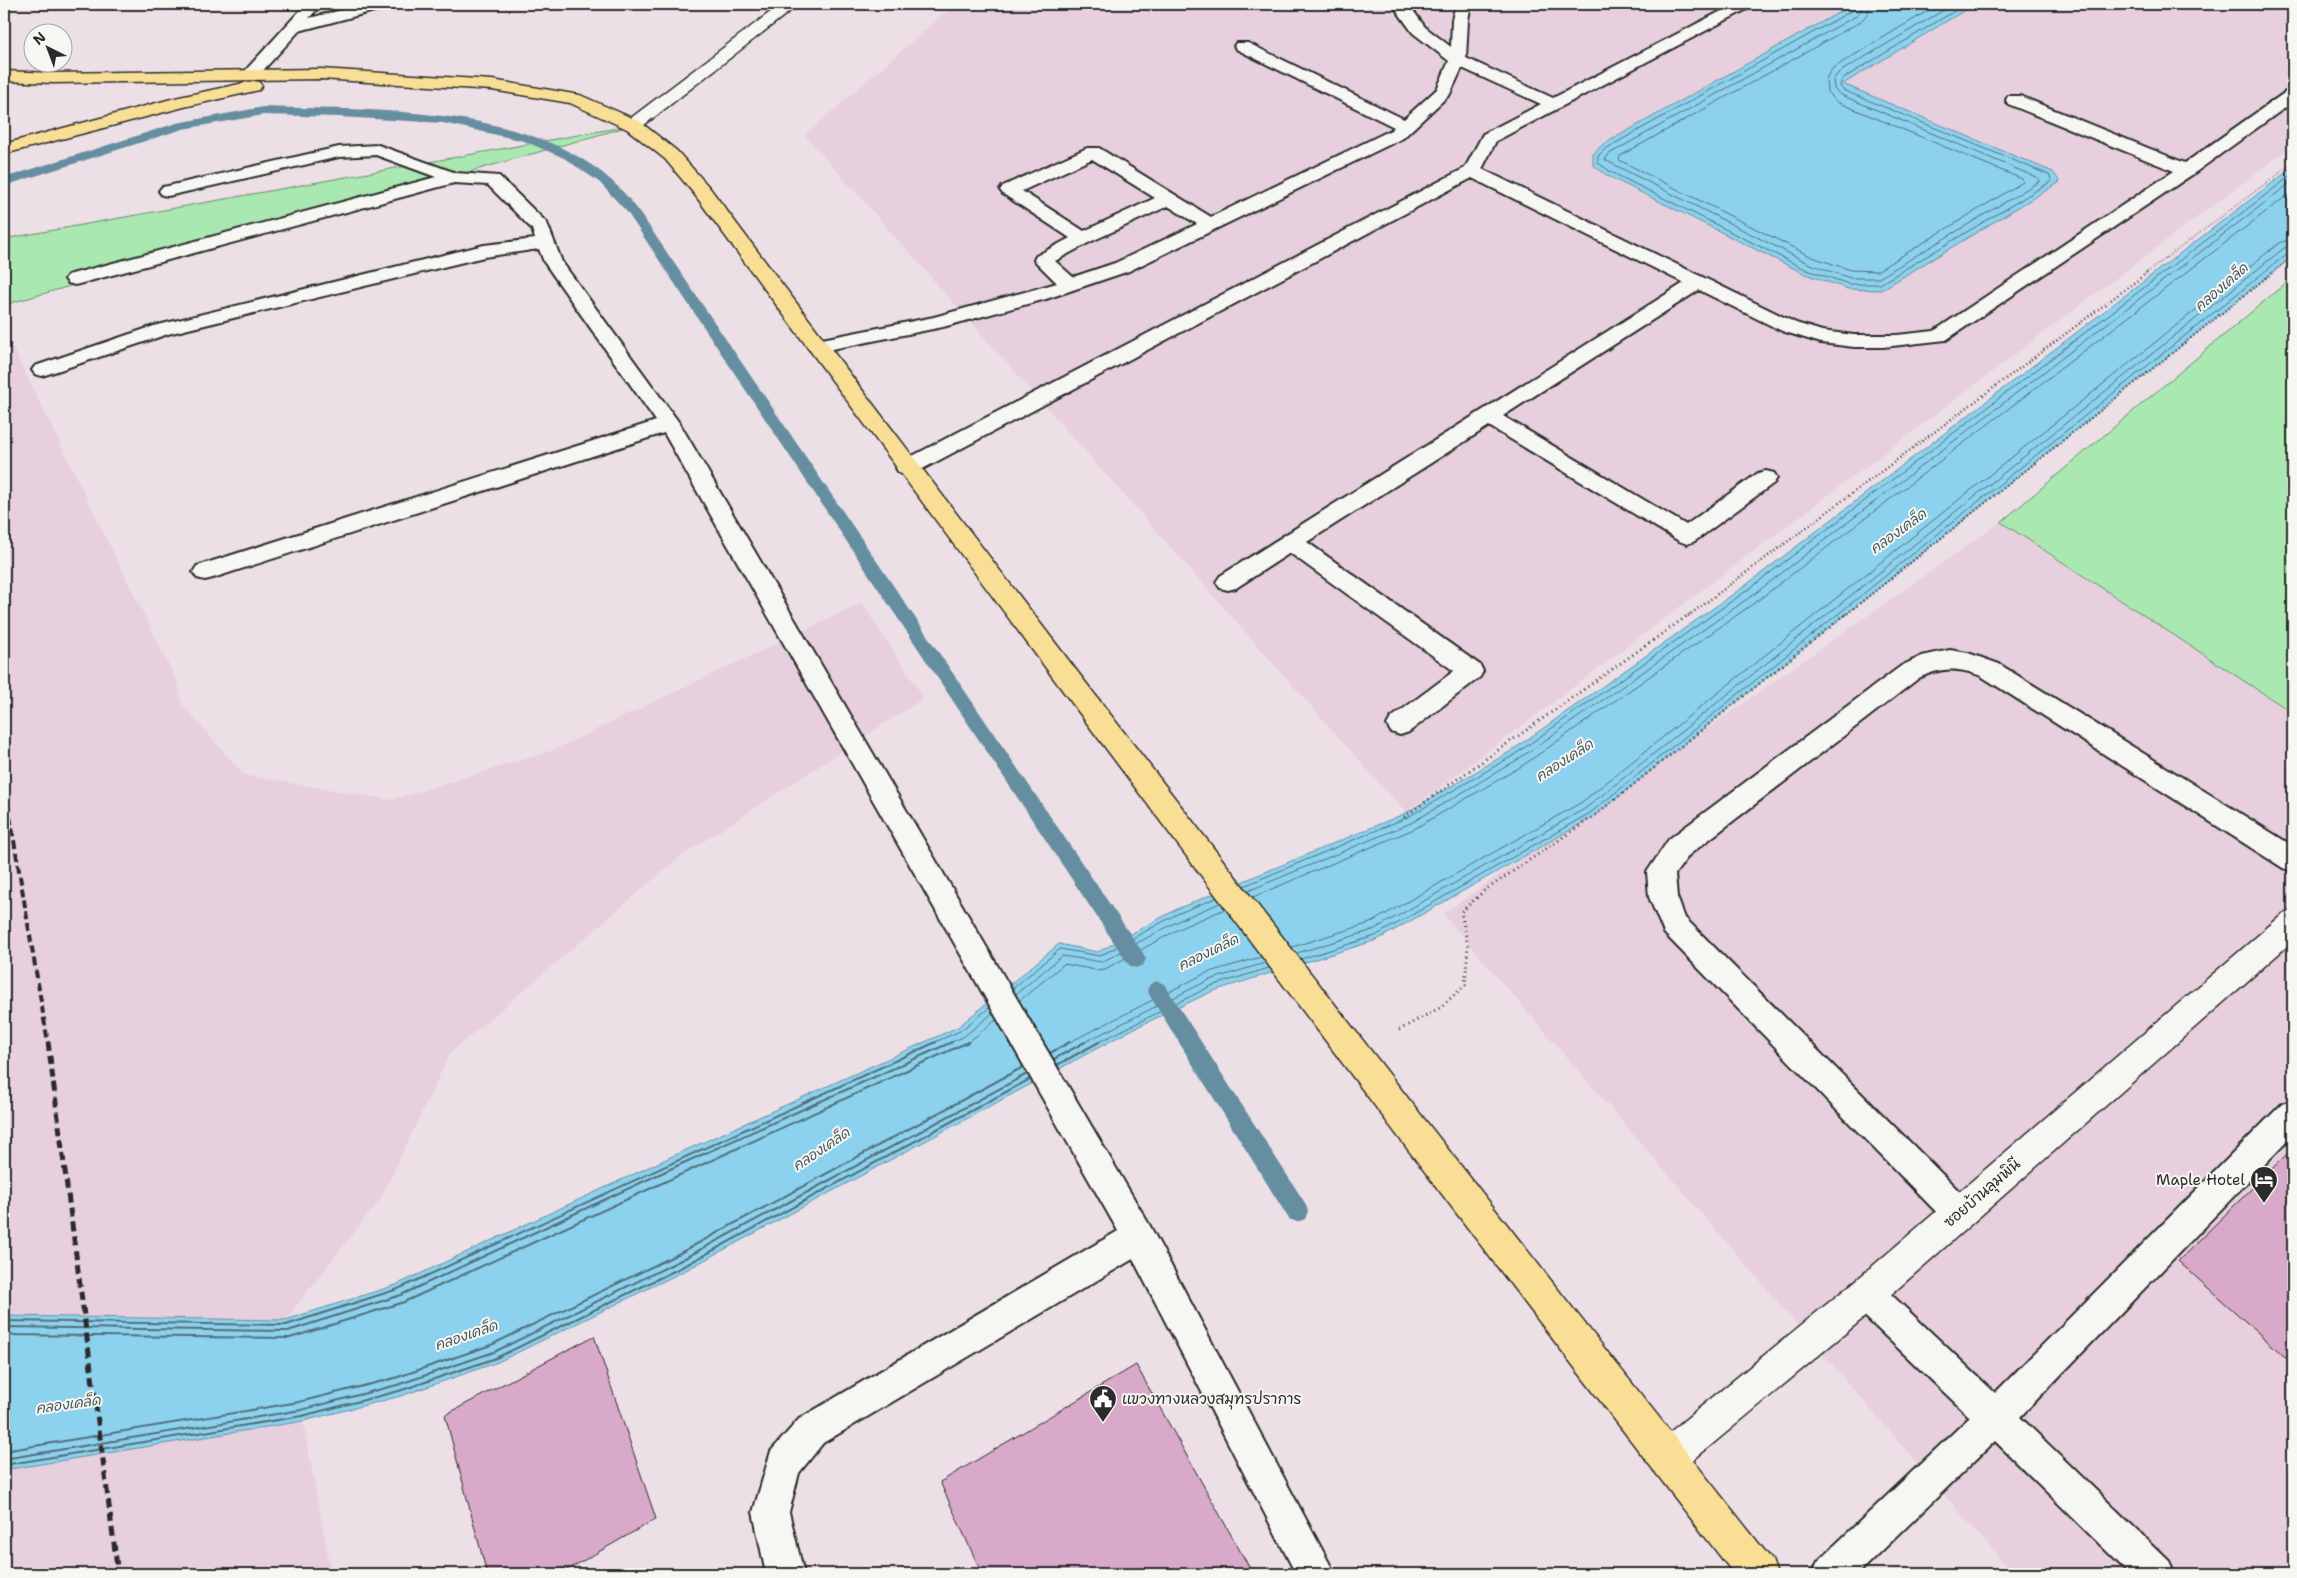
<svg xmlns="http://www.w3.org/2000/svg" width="2297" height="1578" font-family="'Shantell Sans','Playpen Sans Thai',sans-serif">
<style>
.built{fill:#e7cfde}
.green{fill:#a9e8b0;stroke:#6a8a6e}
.water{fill:#8cd2ee;stroke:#658fa0}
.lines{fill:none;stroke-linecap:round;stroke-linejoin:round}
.shore-far1{stroke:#526e79;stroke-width:1}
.shore{stroke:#526e79;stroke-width:2}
.stream{fill:#658fa0;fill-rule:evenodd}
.building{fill:#d9a9ca;stroke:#2b2b2b}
.lane-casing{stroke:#2b2b2b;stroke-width:4}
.street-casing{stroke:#2b2b2b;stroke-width:3}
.primary-casing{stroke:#2b2b2b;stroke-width:3}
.path-far2{stroke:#2b2b2b;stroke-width:2;stroke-dasharray:0.5 2.5;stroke-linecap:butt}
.path-far1{stroke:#2b2b2b;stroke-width:2.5;stroke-dasharray:1 3;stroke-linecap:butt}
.path{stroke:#2b2b2b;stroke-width:3;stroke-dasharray:1 4;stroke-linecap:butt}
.lane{fill:#f6f6f2;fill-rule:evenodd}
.street{fill:#f6f6f2;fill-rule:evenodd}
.primary{fill:#f9df96;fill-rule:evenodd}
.rail-far1{stroke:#2b2b2b;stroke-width:4;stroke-dasharray:8 4;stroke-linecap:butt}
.rail{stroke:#2b2b2b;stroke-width:5;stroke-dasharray:9 5;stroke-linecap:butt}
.labels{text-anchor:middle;stroke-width:4;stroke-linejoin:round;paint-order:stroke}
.water-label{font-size:14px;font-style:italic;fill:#43555c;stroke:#f6f6f2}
.near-poi-label{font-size:15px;fill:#2b2b2b;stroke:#f6f6f2;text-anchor:end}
.near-street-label{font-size:15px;fill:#2b2b2b;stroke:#f6f6f2}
</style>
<rect width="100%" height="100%" fill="#eddfe6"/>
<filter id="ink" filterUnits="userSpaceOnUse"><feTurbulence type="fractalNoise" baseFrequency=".02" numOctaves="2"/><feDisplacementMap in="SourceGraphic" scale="10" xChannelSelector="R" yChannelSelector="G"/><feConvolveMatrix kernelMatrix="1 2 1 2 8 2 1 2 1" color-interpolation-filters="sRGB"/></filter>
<g filter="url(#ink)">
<g class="built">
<path d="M955 4H2293V145L1406 813 805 135Z"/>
<path d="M4 330 178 684 182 704 244 775 392 800 551 751 862 603 924 698 682 855 450 1053 381 1198 285 1320 4 1316Z"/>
<path d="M2001 522 2293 713V1574H2013L1443 914Z"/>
<path d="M303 1421 331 1574H4V1470Z"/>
</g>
<g class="green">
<path d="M633 125 4 305V239Z"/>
<path d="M2293 277V713L2001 522Z"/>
</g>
<g class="water">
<path d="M1854 4H1975L1843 84 2053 172 2060 182 1881 290 1848 289 1805 274 1608 176 1593 165V154L1602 145Z"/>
<path d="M2293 167V256L1593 817 1377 940 1213 991 1133 1029 688 1269 498 1362 401 1396 303 1421 4 1470V1316L285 1320 396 1285 664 1160 958 1027 1059 944 1098 952 1177 909 1406 813 1511 751 1746 585Z"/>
</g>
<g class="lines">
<g class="shore-far1">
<path d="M1856 4 1853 10 1605 149 1598 156V163L1611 172 1807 270 1849 284H1880L2052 181 2049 175 1843 90 1840 86 1842 79 1966 4"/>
<path d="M1862 4 1861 10 1856 16 1609 154 1605 160 1810 264 1850 278H1879L2040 181 2038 178 1841 95 1834 89 1833 80 1838 73 1954 4"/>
<path d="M1869 4 1868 13 1860 22 1620 156 1619 160 1812 257 1851 270 1877 271 2023 182 2022 179 1837 102 1827 92 1826 78 1833 68 1939 4"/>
<path d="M1244 886 1408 817 1514 755 1749 589 2293 174"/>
<path d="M1248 891 1411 823 1517 760 1753 595 2293 181"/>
<path d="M1253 897 1414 829 1522 766 1757 601 2293 191"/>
<path d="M1292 947 1370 923 1582 802 2279 243 2293 238"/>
<path d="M1297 953 1373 930 1586 808 2284 248 2293 246"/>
<path d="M1301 959 1375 936 1590 813 2288 253 2293 252"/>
<path d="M1012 989 1060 949 1100 956 1179 913 1216 898"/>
<path d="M1016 994 1062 956 1102 962 1182 919 1220 903"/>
<path d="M1019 1001 1064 964 1095 970 1105 969 1185 926 1225 909"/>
<path d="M933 1043 960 1031 989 1008"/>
<path d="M949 1043 963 1037 993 1013"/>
<path d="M967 1043 996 1020"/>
<path d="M1068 1043 1206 973 1261 957"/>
<path d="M1083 1043 1209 980 1265 963"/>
<path d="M1097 1043 1211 986 1269 968"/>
</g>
<g class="shore">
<path d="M1050 1053 1070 1042"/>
<path d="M1054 1059 1085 1042"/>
<path d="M1057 1065 1099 1042"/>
<path d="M4 1321 286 1325 398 1289 936 1042"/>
<path d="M4 1327 288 1331 401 1295 668 1170 952 1042"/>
<path d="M4 1335 290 1338 404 1302 968 1042"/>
<path d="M4 1451 299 1402 395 1378 491 1345 680 1253 1023 1067"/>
<path d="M4 1459 301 1410 397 1385 494 1352 683 1259 1027 1074"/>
<path d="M4 1465 302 1416 399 1391 496 1358 686 1265 1030 1079"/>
</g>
<g class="stream">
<path d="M263 107C382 111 561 102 638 210L1143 953 1146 959 1143 965 1136 968 1129 965 627 212 599 182 564 158 524 141 443 123 339 117 263 115 183 129 4 186V178L177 123Z"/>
<path d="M1157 981 1164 984 1305 1203 1308 1211 1305 1219 1297 1222 1289 1219 1150 996 1147 990 1150 984Z"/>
</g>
</g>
<g class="building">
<path d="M2293 1148V1364L2178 1261Z"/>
<path d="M594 1336 656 1519 560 1574H487L445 1415Z"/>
<path d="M1136 1365 1253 1574H982L940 1482Z"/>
</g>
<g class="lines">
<defs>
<g id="lane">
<path d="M306 4H322L309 18 367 4H392L389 7 299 31 257 77H245L243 74 245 71Z"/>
<path d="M1399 4H1416L1412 9 1425 27 1451 47 1452 20 1456 4H1471L1468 20 1466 58 1553 98 1735 4H1753L1751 7 1496 141 1482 169 1796 323 1822 331 1854 335H1897L1934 331 2174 171 2008 104 2006 100 2008 96H2020L2185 163 2287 91 2293 90V102L2193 174 1946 340 1883 347H1854L1821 343 1782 331 1699 290 1503 416 1686 525 1758 473 1766 471 1774 473 1777 478 1774 483 1695 541 1687 544 1679 541 1489 426 1307 542 1480 665 1483 671 1480 677 1409 732 1400 735 1391 732 1387 725 1391 718 1454 671 1290 553 1236 588 1228 590 1220 588 1216 582 1220 576 1684 283 1472 178 915 473 907 475 899 473 896 468 899 463 1465 168 1483 134 1541 104 1462 68 1450 94 1403 138 1129 271 1046 299 943 327 817 352 810 350 807 346 810 342 817 340 934 317 1057 283 1034 260 1036 256 1070 238 1003 194 1000 190 1003 186 1087 148H1099L1211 217 1391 130 1394 127 1236 49 1234 46 1236 43H1248L1404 119 1437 89 1449 61 1413 33 1395 8ZM1092 159 1155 198 1084 231 1022 191ZM1168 206 1197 224 1115 263 1073 277 1055 261 1090 242Z"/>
<path d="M378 145 456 173 499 176 547 223 562 262 680 424 1150 1226 1335 1574H1296L1133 1259 823 1443 799 1473 789 1512 804 1574H766L753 1512 771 1451 799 1419 1118 1231 664 433 213 578 205 580 197 578 193 572 197 566 656 421 544 262 539 249 484 257 168 334 42 376 35 374 32 370 35 366 154 326 484 245 535 239 532 229 488 185 454 183 75 285 68 283 65 279 68 275 436 177 376 155 339 157 168 196 162 195 159 191 162 187 168 186 339 147Z"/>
<path d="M1950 650 1968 653 1999 664 2293 846V871L2283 868 1981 676C1958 667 1941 667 1919 678L1689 855 1675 874 1677 897 1685 918 1970 1202 1975 1213 1970 1224 1959 1229 1948 1224 1664 933 1649 897 1647 872 1669 839 1901 666 1922 656Z"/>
<path d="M2293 1100V1135L2020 1417 2169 1561 2175 1574H2130L1995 1441 1858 1574H1812L1818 1561 1970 1417 1854 1306 1849 1294 1854 1282 1866 1277 1878 1282 1995 1393 2282 1104Z"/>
</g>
<g id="street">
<path d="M781 4H799L639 129H627L624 125 627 121Z"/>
<path d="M2293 911V941L1878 1306 1680 1471 1667 1477 1654 1471 1648 1458 1654 1445 1854 1282 2283 914Z"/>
</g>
<g id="primary">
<path d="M321 69 492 80 580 95 639 121 677 151 709 187C1057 650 1412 1107 1772 1560L1777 1574H1734C1381 1120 1037 658 695 195L665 159 627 129 570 103 492 90 321 79 53 83 4 81V71L53 73Z"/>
<path d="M253 81 259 82 262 86 259 90 184 107 4 154V144L175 98Z"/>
</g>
</defs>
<use href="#lane" class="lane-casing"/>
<use href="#street" class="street-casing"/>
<use href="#primary" class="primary-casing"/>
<g class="path-far2">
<path d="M2145 274 2293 163"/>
<path d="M2271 274 2293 256"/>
</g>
<g class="path-far1">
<path d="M1688 616 2147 273"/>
<path d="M1844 616 2272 273"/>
</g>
<g class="path">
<path d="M1404 817 1690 614"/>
<path d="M1399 1030 1441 1007 1465 985 1468 946 1461 912 1484 891 1593 817 1846 614"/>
</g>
<use href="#lane" class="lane"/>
<use href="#street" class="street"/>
<use href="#primary" class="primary"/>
<path class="rail-far1" d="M4 781 48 1043"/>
<path class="rail" d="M48 1042 118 1574"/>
</g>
</g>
<defs>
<symbol id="hotel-pin" viewBox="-11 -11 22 30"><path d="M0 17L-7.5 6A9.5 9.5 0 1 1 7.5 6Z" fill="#2b2b2b" stroke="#f6f6f2"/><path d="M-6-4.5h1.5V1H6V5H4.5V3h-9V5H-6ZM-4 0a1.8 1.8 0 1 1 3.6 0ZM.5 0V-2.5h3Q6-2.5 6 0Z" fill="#fff"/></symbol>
<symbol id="civic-pin" viewBox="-11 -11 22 30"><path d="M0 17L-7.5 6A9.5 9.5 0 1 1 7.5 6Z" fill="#2b2b2b" stroke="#f6f6f2"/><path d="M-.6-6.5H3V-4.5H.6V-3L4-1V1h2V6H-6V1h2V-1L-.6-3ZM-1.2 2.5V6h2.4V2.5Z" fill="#fff"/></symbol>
</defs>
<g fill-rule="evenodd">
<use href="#hotel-pin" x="2248" y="1164" width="32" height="43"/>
<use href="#civic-pin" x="1087" y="1383" width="32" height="43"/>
</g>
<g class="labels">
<g class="water-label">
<text transform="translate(2221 287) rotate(-41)" y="5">คลองเคล็ด</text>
<text transform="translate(1898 531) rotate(-36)" y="5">คลองเคล็ด</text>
<text transform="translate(1564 760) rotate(-33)" y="5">คลองเคล็ด</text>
<text transform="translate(1208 952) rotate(-26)" y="5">คลองเคล็ด</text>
<text transform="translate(821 1149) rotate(-34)" y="5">คลองเคล็ด</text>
<text transform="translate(466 1335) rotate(-19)" y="5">คลองเคล็ด</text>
<text transform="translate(68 1404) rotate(-8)" y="5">คลองเคล็ด</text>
</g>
<g class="near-poi-label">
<text x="2245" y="1185">Maple Hotel</text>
<text x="1122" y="1404" text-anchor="start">แขวงทางหลวงสมุทรปราการ</text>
</g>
<g class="near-street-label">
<text transform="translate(1982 1193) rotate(-41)" y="5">ซอยบ้านลุมพินี</text>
</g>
</g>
<rect width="2297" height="1578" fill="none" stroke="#f6f6f2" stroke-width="20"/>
<rect x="10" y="10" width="2277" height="1558" fill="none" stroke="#2b2b2b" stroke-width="2" filter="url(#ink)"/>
<g transform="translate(48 48) rotate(318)"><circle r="24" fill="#f6f6f2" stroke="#a5a5a2"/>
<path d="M0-4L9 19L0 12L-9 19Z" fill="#2b2b2b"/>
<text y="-8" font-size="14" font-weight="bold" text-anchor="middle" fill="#2b2b2b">N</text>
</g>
</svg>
